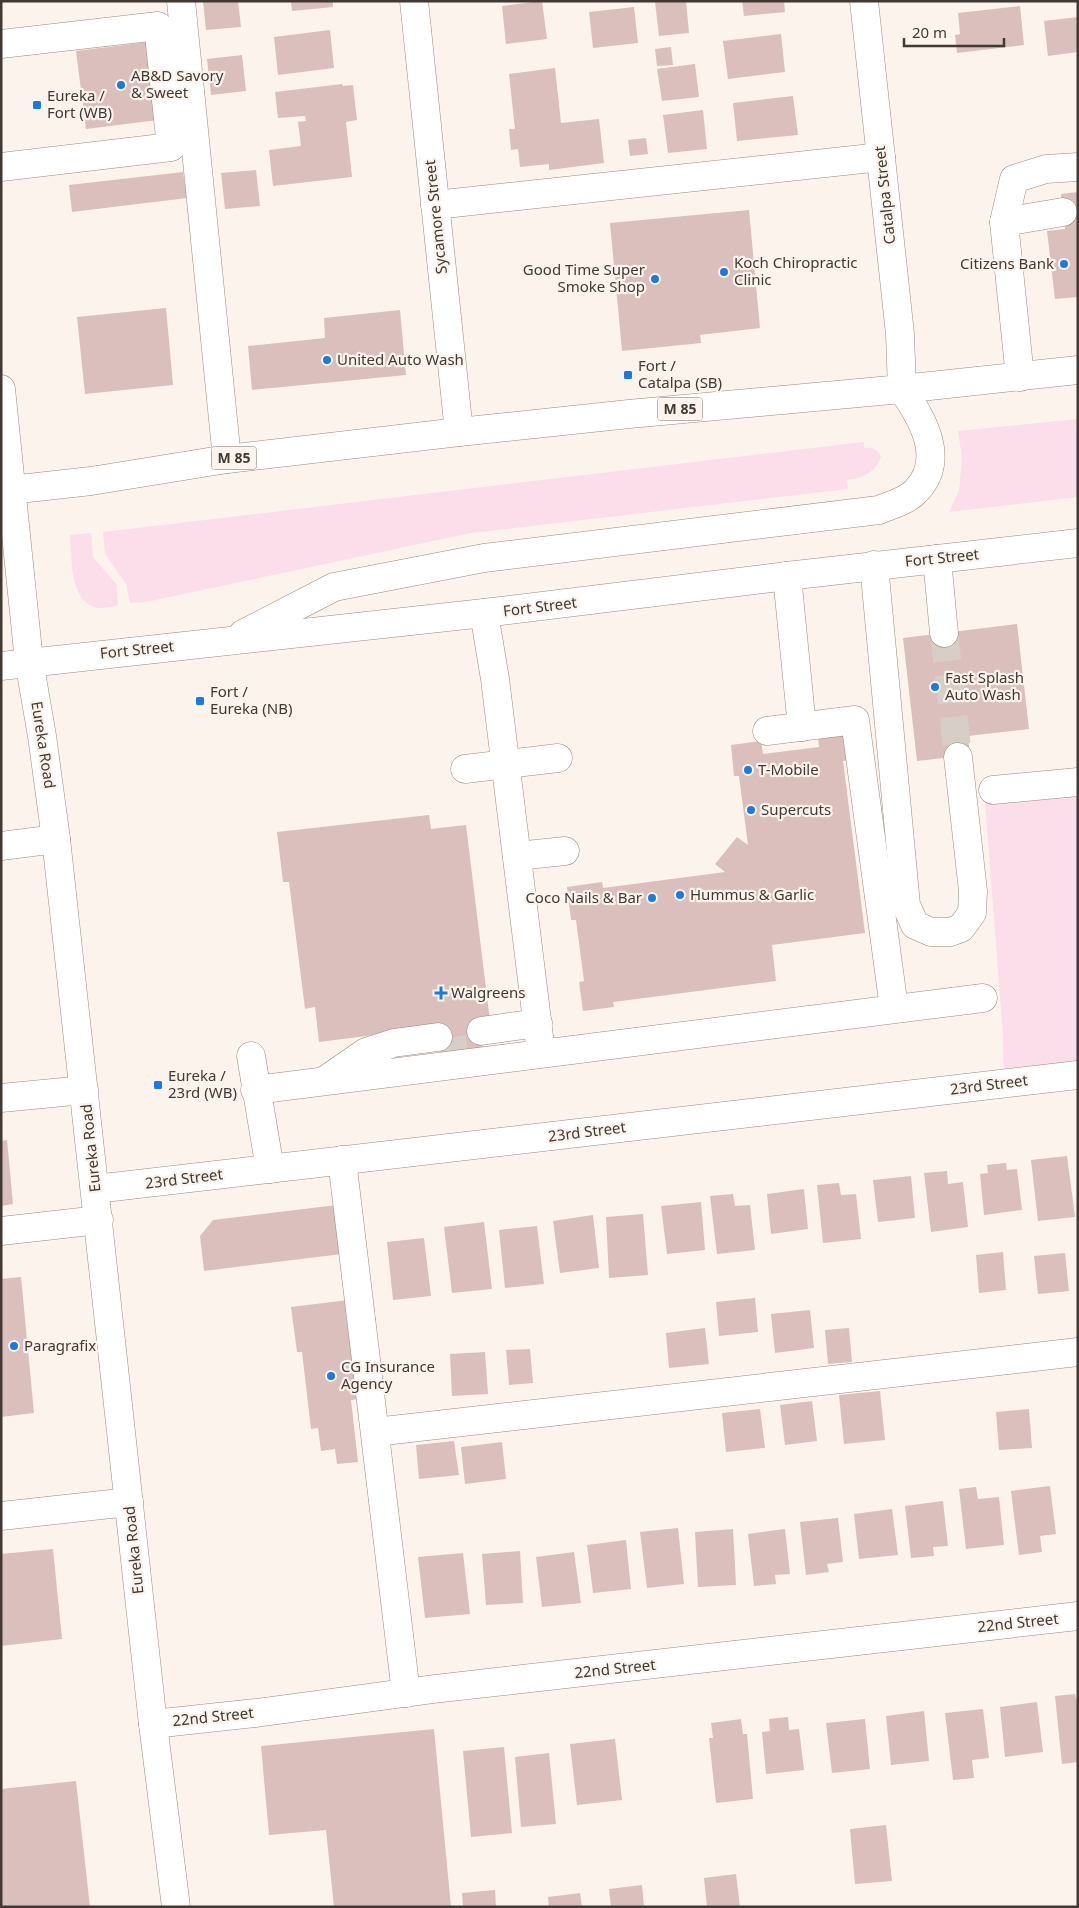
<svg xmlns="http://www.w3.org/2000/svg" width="1079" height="1908" font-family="'Noto Sans',sans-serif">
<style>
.green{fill:#fcddea}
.building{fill:#dabfbc}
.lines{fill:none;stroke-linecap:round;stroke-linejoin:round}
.minor-tunnel{stroke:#d7cec8;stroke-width:28;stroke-dasharray:28 14;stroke-linecap:butt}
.minor-casing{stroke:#9c887b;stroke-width:29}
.major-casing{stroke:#9c887b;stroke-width:29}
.minor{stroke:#fff;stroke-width:28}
.major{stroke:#fff;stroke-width:28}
.poi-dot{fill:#1a79e2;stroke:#fcf3ed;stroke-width:2}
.labels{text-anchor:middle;stroke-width:4.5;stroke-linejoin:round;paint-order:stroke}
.shield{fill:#fcf3ed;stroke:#7a716c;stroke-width:1}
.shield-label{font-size:14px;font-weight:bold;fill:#423934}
.poi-label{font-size:15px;fill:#423934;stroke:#fcf3ed;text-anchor:start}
.street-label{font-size:15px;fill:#423934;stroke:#fcf3ed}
</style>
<rect width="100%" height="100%" fill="#fcf3ed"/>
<g class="green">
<path d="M1078 419V497L949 512 959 491 962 457 958 431Z"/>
<path d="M864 442V448C873 447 876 448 881 456 876 472 864 478 847 480L848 489 471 533 146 602 130 603 126 584 105 554 103 532Z"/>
<path d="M91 533 93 557 117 585 118 606C112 606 104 609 98 608 69 603 72 558 70 535Z"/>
<path d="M1078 782V1075L1004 1084 1003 1035 984 790Z"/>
</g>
<g class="building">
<path d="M203 1H238L241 27 206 30Z"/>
<path d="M291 1H333V7L292 11Z"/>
<path d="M542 1 547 39 506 44 502 6Z"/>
<path d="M686 1 689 33 659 36 655 2Z"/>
<path d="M742 1H784L785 12 744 16Z"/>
<path d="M1020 6 1024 45 957 53 955 35 960 34 958 13Z"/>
<path d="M634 7 638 43 593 48 589 12Z"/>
<path d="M1078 17V52L1048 56 1044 21Z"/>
<path d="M330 30 334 68 278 75 274 37Z"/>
<path d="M781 34 785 72 728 79 723 41Z"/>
<path d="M156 41 166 119 86 129 76 51Z"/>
<path d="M671 47 673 65 657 66 655 49Z"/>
<path d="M242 55 246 91 211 95 207 59Z"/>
<path d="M695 64 699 97 662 101 657 69Z"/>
<path d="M555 68 561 123 599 119 604 163 549 170V164L520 167 518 149 511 150 509 129H515L509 74Z"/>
<path d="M342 84 343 86 353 85 357 120 346 122 352 177 273 186 269 150 301 146 298 122 306 121 305 116 278 118 275 92Z"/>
<path d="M793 96 798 135 737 141 733 103Z"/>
<path d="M703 110 707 149 668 153 663 115Z"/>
<path d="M646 138 648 154 630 156 628 140Z"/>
<path d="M256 170 260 206 225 209 221 173Z"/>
<path d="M183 172 187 198 72 212 69 185Z"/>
<path d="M1078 192V297L1055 299 1047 231 1065 229 1061 194Z"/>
<path d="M749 210 760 328 700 335 701 343 622 351 610 223Z"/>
<path d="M166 308 173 385 85 394 77 317Z"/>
<path d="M400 310 406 375 252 390 248 346 325 338 324 318Z"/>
<path d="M1017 624 1029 729 968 736 970 755 917 761 903 638Z"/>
<path d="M846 731 850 760 843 761 865 933 772 945 776 981 613 1002 614 1007 583 1011 579 982 584 981 576 920H571L567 887 602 882 603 888 725 872 715 864 737 837 748 845 739 776H734L731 745 761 741 763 754 819 747 818 735Z"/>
<path d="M429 815 431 829 466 825 490 1021 479 1022 483 1052 441 1058 437 1027 319 1042 315 1007 305 1009 289 882H283L277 832Z"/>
<path d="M7 1140 13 1204 1 1206V1141Z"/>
<path d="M1067 1156 1075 1217 1038 1221 1031 1160Z"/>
<path d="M1006 1163 1007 1170 1017 1169 1022 1210 984 1215 980 1174 988 1173 987 1165Z"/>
<path d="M947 1171 948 1184 963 1182 968 1227 931 1232 924 1173Z"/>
<path d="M911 1176 915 1218 878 1222 873 1180Z"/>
<path d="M839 1183 841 1195 856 1194 861 1239 823 1243 817 1185Z"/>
<path d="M804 1189 808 1229 771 1234 767 1194Z"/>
<path d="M733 1194 735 1206 750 1205 755 1250 717 1254 710 1196Z"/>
<path d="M701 1202 705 1250 667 1254 661 1206Z"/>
<path d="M337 1205 342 1254 204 1271 200 1236 213 1220Z"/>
<path d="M643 1214 648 1275 609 1278 606 1217Z"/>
<path d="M593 1215 599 1268 560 1273 553 1221Z"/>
<path d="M484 1222 492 1289 452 1293 444 1227Z"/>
<path d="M537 1226 544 1284 505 1288 499 1230Z"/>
<path d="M424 1238 431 1296 393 1300 387 1242Z"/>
<path d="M1003 1252 1006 1290 979 1293 976 1255Z"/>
<path d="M1065 1253 1069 1291 1038 1294 1034 1256Z"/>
<path d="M21 1277 34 1413 1 1417V1279Z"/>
<path d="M755 1298 758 1332 719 1336 716 1302Z"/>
<path d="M348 1300 360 1399 351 1400 358 1462 337 1464 335 1449 321 1451 318 1428 311 1429 302 1352H297L291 1307Z"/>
<path d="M810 1310 814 1348 775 1353 771 1314Z"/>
<path d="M705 1328 709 1364 669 1368 666 1333Z"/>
<path d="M849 1328 852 1362 828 1364 825 1330Z"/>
<path d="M530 1349 533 1383 509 1385 506 1350Z"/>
<path d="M485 1352 488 1394 452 1396 450 1354Z"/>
<path d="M880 1391 885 1440 844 1444 839 1395Z"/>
<path d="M812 1401 817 1441 785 1445 780 1405Z"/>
<path d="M760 1409 765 1448 726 1452 722 1413Z"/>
<path d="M1029 1409 1032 1448 999 1450 996 1412Z"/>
<path d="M454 1441 459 1475 419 1479 416 1445Z"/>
<path d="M502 1442 506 1479 465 1484 461 1447Z"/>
<path d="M1050 1486 1056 1534 1040 1536 1042 1552 1019 1555 1011 1491Z"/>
<path d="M976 1487 978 1499 999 1497 1004 1545 966 1549 959 1489Z"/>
<path d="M943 1501 948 1546 933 1547 934 1556 911 1558 905 1506Z"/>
<path d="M892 1509 898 1555 859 1559 854 1514Z"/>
<path d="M838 1518 843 1562 827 1564 829 1572 806 1575 800 1522Z"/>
<path d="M678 1528 684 1584 647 1588 640 1532Z"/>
<path d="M733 1529 736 1585 698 1587 695 1532Z"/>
<path d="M785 1529 790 1574 775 1575 776 1584 754 1586 748 1534Z"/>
<path d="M626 1540 631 1589 593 1593 587 1545Z"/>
<path d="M53 1549 62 1639 1 1646V1554Z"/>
<path d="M520 1551 523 1603 486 1605 482 1554Z"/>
<path d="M574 1552 581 1603 542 1607 536 1557Z"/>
<path d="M463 1553 470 1614 425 1618 418 1557Z"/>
<path d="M1075 1694 1076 1699 1078 1698V1762L1062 1764 1055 1696Z"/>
<path d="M1037 1702 1043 1752 1005 1757 1000 1707Z"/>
<path d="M983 1709 989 1758 972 1760 974 1778 953 1780 945 1713Z"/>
<path d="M924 1711 929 1761 891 1765 886 1716Z"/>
<path d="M788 1717 789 1730 799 1729 804 1770 766 1774 762 1732 770 1731 769 1719Z"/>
<path d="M741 1719 743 1734H747L753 1799 716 1803 709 1738H713L711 1723Z"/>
<path d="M865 1719 870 1769 832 1773 826 1723Z"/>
<path d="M434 1729 451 1907H334L326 1830 269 1835 261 1746Z"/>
<path d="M615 1739 622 1800 577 1805 570 1744Z"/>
<path d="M504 1747 512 1833 471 1837 463 1751Z"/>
<path d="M549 1753 556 1824 521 1827 515 1757Z"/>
<path d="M76 1781 90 1907H1V1789Z"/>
<path d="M886 1825 892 1881 855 1884 850 1829Z"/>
<path d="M736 1874 740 1907H707L704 1878Z"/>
<path d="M642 1885 644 1907H611L609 1889Z"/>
<path d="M495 1890 496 1907H463L462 1893Z"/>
<path d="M580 1893 582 1907H549L548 1897Z"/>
</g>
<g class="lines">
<g class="minor-tunnel">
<path d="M944 633 958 757"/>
<path d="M440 1053 483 1047"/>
</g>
<defs>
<g id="minor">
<path d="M181 1 227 459"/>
<path d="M414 1 459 432"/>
<path d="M864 1 900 334 902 389"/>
<path d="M1 44 158 26 171 147 1 167"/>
<path d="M435 205 881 157"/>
<path d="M1004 222 1063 212"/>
<path d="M1020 377 1004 222 1014 179 1046 169 1078 167"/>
<path d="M937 559 944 633"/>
<path d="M874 565 906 905 915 925 931 932H950L961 928 972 913 973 891 958 757"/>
<path d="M787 576 802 727"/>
<path d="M484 613 495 679 541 1053"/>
<path d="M767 731 855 720 894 1008"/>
<path d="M465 769 558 758"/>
<path d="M993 790 1078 782"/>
<path d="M1 846 56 839"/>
<path d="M517 856 565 851"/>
<path d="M481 1031 538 1023"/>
<path d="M251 1056 270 1169"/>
<path d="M327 1079 366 1052 394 1043 438 1037"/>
<path d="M255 1090 983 998"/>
<path d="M1 1098 84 1090"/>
<path d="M342 1160 406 1693"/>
<path d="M95 1189 1078 1075"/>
<path d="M1 1231 99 1220"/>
<path d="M375 1432 1078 1352"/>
<path d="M1 1516 129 1502"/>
<path d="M153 1724 256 1713 434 1689 1078 1616"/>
</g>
<g id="major">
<path d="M1 389 29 661 42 736 56 839 153 1724 176 1907"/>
<path d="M1 491 91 481 227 459 459 432 629 414 902 389 1078 370"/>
<path d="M243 634 334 587 484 558 879 510C891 505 907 501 916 491 947 459 922 418 902 389"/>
<path d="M1 666 484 613 787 576 1078 543"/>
</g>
</defs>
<use href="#minor" class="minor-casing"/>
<use href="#major" class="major-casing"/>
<use href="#minor" class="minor"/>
<use href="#major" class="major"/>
</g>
<g class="poi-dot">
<circle cx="121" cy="85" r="5"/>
<rect x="32" y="100" width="10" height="10" rx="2.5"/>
<circle cx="1064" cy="264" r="5"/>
<circle cx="724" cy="272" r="5"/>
<circle cx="655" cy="279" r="5"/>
<circle cx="327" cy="360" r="5"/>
<rect x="623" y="370" width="10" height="10" rx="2.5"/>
<circle cx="935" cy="687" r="5"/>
<rect x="195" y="696" width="10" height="10" rx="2.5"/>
<circle cx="748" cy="770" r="5"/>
<circle cx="751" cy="810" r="5"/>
<circle cx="680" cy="895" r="5"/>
<circle cx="652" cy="898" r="5"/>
<path d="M438.5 985.5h5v5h5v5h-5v5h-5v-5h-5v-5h5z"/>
<rect x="153" y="1080" width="10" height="10" rx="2.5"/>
<circle cx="14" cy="1346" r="5"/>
<circle cx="331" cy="1376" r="5"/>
</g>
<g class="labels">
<g class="shield">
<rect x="657.5" y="397.5" width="45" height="23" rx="4"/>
<rect x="211.5" y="446.5" width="45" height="23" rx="4"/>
</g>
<g class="shield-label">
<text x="680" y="414">M 85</text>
<text x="234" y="463">M 85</text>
</g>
<g class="poi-label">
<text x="131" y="81">AB&amp;D Savory<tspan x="131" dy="17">&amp; Sweet</tspan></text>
<text x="47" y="101">Eureka /<tspan x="47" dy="17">Fort (WB)</tspan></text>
<text x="734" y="268">Koch Chiropractic<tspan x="734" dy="17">Clinic</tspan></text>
<text x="1054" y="269" text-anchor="end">Citizens Bank</text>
<text x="645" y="275" text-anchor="end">Good Time Super<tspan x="645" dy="17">Smoke Shop</tspan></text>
<text x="337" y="365">United Auto Wash</text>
<text x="638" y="371">Fort /<tspan x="638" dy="17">Catalpa (SB)</tspan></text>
<text x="945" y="683">Fast Splash<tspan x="945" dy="17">Auto Wash</tspan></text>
<text x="210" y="697">Fort /<tspan x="210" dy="17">Eureka (NB)</tspan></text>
<text x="758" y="775">T-Mobile</text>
<text x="761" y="815">Supercuts</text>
<text x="690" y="900">Hummus &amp; Garlic</text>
<text x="642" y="903" text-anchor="end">Coco Nails &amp; Bar</text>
<text x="451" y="998">Walgreens</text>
<text x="168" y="1081">Eureka /<tspan x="168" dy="17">23rd (WB)</tspan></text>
<text x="24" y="1351">Paragrafix</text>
<text x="341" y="1372">CG Insurance<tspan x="341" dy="17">Agency</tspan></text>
</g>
<g class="street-label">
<text transform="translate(885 195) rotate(-96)" y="5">Catalpa Street</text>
<text transform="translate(436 217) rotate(-96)" y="5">Sycamore Street</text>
<text transform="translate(942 558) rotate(-6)" y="5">Fort Street</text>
<text transform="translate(540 607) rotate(-7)" y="5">Fort Street</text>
<text transform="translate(137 650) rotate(-6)" y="5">Fort Street</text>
<text transform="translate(43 745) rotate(81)" y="5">Eureka Road</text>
<text transform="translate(989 1085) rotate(-7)" y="5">23rd Street</text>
<text transform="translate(587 1132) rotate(-7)" y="5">23rd Street</text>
<text transform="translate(91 1148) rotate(-96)" y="5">Eureka Road</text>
<text transform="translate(184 1179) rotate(-7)" y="5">23rd Street</text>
<text transform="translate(134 1550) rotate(-96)" y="5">Eureka Road</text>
<text transform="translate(1018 1623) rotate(-6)" y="5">22nd Street</text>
<text transform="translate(615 1669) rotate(-6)" y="5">22nd Street</text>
<text transform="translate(213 1717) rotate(-6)" y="5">22nd Street</text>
</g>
</g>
<rect width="1079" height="1908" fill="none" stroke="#423934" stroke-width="5"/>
<path d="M904 38v8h100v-8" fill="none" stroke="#423934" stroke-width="2.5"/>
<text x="912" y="38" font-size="15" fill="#423934" stroke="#fcf3ed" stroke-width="4" paint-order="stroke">20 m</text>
</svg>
